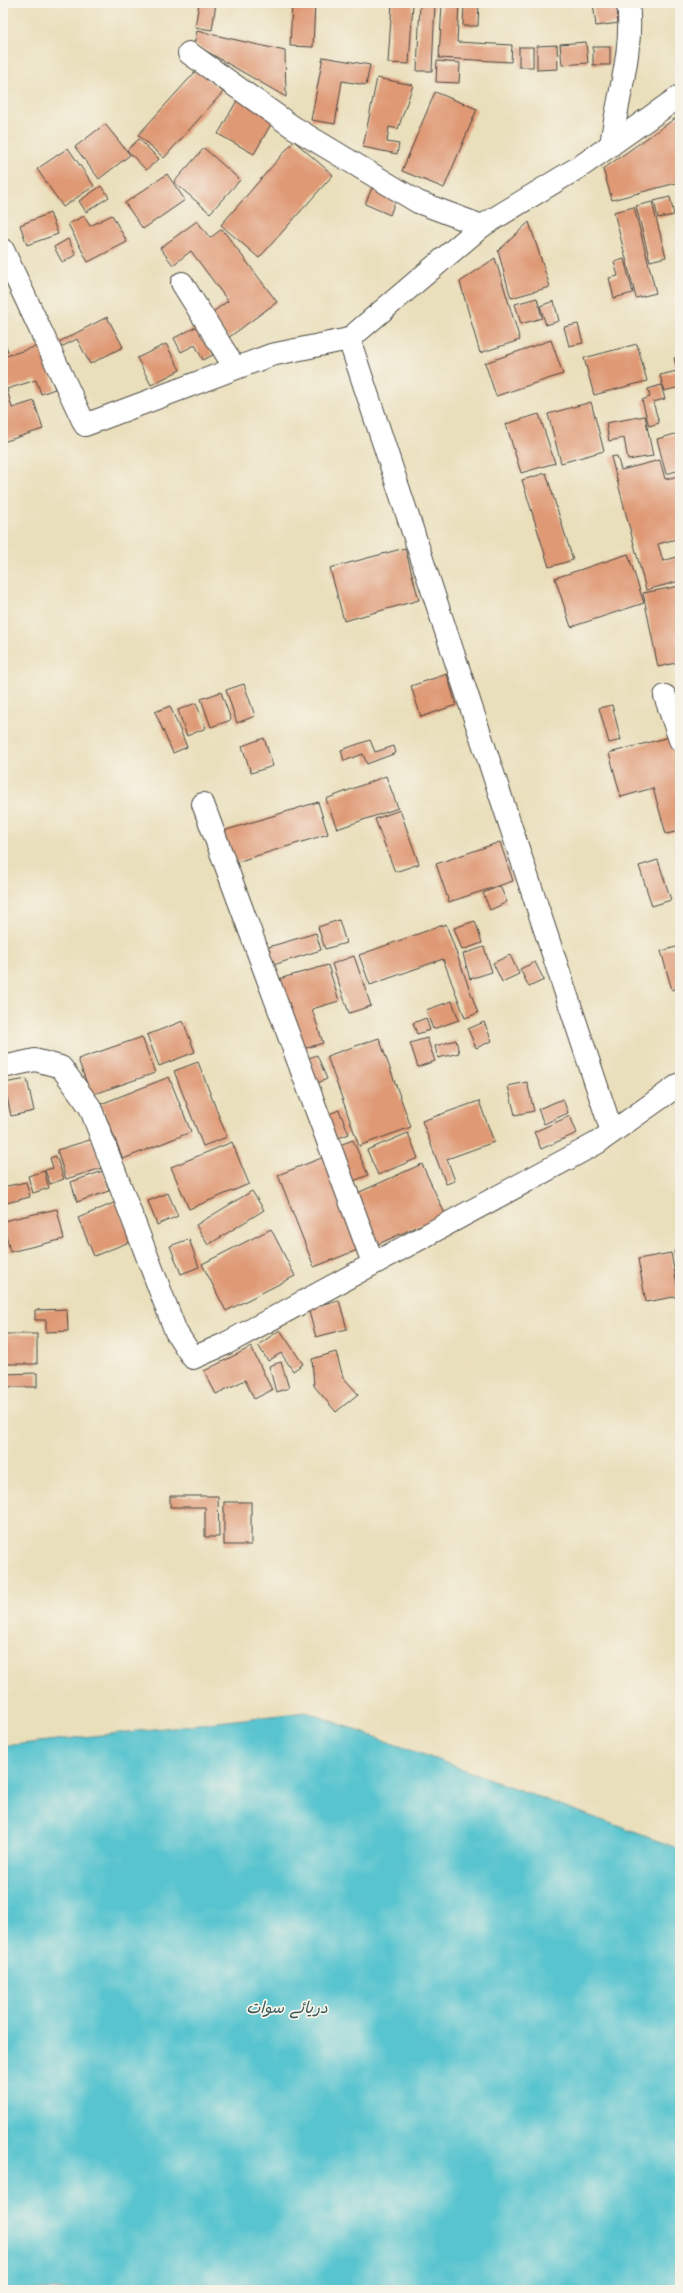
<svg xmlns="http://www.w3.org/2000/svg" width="683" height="2293" font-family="'Architects Daughter','Playpen Sans Arabic',sans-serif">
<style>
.water{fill:#58c4cf;stroke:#42787d}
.building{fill:#df9975}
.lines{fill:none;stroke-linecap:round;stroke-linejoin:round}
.minor-casing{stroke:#484641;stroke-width:24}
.minor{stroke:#fff;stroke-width:22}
.labels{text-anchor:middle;stroke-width:3.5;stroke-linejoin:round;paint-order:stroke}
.water-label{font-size:16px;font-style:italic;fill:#38595c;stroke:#f7f3e8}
</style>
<rect width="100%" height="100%" fill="#f7f3e8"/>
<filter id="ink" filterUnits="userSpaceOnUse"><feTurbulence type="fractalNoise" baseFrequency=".025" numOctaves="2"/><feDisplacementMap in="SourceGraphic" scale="8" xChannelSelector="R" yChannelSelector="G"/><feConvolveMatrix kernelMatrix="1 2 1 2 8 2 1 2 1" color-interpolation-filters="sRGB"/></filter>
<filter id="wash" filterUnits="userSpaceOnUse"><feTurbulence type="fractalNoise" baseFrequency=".012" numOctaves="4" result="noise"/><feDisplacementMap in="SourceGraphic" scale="16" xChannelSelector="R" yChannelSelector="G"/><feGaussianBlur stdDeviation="0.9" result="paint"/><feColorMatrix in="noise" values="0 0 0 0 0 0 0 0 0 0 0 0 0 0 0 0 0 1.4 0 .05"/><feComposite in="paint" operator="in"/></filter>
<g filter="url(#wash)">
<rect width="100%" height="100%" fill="#eadfbb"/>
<path class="water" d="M307 1712 680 1849V2290H3V1746Z"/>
<g id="blocks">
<g class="building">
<path d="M199 3H216L212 30 195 27Z"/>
<path d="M292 3H315L313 47 290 46Z"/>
<path d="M392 3H413L409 64 388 63Z"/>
<path d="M420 3H435L432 71H417Z"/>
<path d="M442 3H459L457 42 512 45 511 62 439 58Z"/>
<path d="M464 3H479L478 26H463Z"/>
<path d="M593 3H616L619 23 596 26Z"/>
<path d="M197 31 285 51 286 97 194 44Z"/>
<path d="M586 42 588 63 562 65 560 44Z"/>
<path d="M557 45 558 69 537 70V46Z"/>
<rect x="519" y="47" width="14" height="20"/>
<rect x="593" y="47" width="17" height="18"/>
<path d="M323 57 370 65 366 85 342 81 335 124 311 120Z"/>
<path d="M437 61 460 63 459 83 436 82Z"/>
<path d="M197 70 223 92 164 158 138 135Z"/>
<path d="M377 78 413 85 398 129 389 127 387 142 399 144 397 154 363 147Z"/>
<path d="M435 92 477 109 444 188 402 171Z"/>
<path d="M239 97 275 117 254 154 218 134Z"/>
<path d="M680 115V182L612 200 603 169Z"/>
<path d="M105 124 130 155 99 179 75 147Z"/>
<path d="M139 139 159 159 146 170 127 150Z"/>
<path d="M294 141 333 175 259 258 221 225Z"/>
<path d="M68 148 94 186 63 207 37 169Z"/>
<path d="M204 148 240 180 210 213 174 182Z"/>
<path d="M167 174 185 200 143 229 125 203Z"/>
<path d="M101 186 109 197 86 212 79 201Z"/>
<path d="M372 188 396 199 390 215 365 204Z"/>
<path d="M670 197 674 215 658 218 654 201Z"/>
<path d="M652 202 666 257 650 261 636 206Z"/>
<path d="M634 207 656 293 636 298 614 212Z"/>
<path d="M50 213 58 234 27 245 20 225Z"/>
<path d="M112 215 127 242 88 262 68 224 84 216 90 226Z"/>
<path d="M197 221 210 238 222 229 277 302 228 338 210 314 228 301 191 251 173 265 160 248Z"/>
<path d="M529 222 550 287 511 298 498 251Z"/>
<path d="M68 239 76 255 62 262 54 247Z"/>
<path d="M495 258 520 340 480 353 460 282Z"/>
<path d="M624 259 633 293 614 298 609 278 618 276 614 262Z"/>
<path d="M537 298 542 318 521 324 515 304Z"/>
<path d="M554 301 559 321 546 325 540 306Z"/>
<path d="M680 309V320L677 310Z"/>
<path d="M107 317 123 347 90 364 77 339 55 350 53 345Z"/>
<path d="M578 324 583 343 569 346 564 327Z"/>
<path d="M198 326 213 355 203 360 195 345 181 352 174 338Z"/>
<path d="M3 338 8 351 3 353Z"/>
<path d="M551 340 563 374 496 396 485 363Z"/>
<path d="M166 344 180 370 151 385 137 358Z"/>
<path d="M637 344 647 381 594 395 584 358Z"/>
<path d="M41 345 55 389 41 394 36 380 7 389 12 408 34 401 43 429 3 442V357Z"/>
<path d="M680 356V378H679L674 358Z"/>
<path d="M677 371 680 387 664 391 660 375Z"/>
<path d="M661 385 665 399 653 402 659 423 649 426 642 400 650 397 648 389Z"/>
<path d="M591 402 604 451 561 463 548 414Z"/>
<path d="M539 414 555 463 521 473 506 424Z"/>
<path d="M645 416 653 456 628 460 624 438 609 441 606 423Z"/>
<path d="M679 433 680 470 666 474 657 439Z"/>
<path d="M617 456 621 470 660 460 665 479 679 476 680 538 658 544 663 561 680 556V581L646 590 611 457Z"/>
<path d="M546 473 573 560 549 567 522 480Z"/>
<path d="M405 548 419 600 344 621 330 568Z"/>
<path d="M628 554 644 603 571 627 555 578Z"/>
<path d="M680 586V662L658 667 643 593Z"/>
<path d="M447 674 456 705 421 717 411 686Z"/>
<path d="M244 684 255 716 237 723 226 690Z"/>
<path d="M221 692 231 720 211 727 201 699Z"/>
<path d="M196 703 206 728 187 736 178 710Z"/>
<path d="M612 705 621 740 609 743 599 708Z"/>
<path d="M170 706 187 747 173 753 155 712Z"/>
<path d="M673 736 680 763V831L666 834 653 788 621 797 609 753Z"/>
<path d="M264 738 273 766 251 773 242 746Z"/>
<path d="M370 740 375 752 394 746 396 753 367 764 363 754 344 761 341 750Z"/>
<path d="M386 776 398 808 337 829 326 799Z"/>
<path d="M318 802 328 834 230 864 220 832Z"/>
<path d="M400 810 419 864 395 872 375 819Z"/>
<path d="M500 842 513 881 449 902 436 864Z"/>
<path d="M658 860 671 900 652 906 639 866Z"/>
<path d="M500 886 507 902 490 910 483 893Z"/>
<path d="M339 920 346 943 325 949 318 927Z"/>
<path d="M475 921 482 943 462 950 454 928Z"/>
<path d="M446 924 478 1013 465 1018 443 959 370 985 359 955Z"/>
<path d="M316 933 321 950 270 966 265 948Z"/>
<path d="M680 946V987L672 990 661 951Z"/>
<path d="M484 947 492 972 470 979 463 954Z"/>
<path d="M510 955 519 974 502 982 493 963Z"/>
<path d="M354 956 371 1006 349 1013 332 964Z"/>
<path d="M535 962 544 980 529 987 520 969Z"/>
<path d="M328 965 339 1001 312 1009 323 1043 296 1051 275 980Z"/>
<path d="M452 1001 459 1020 433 1029 426 1010Z"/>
<path d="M426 1018 430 1030 417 1034 413 1023Z"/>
<path d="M183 1021 195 1052 159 1066 147 1035Z"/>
<path d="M484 1022 492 1041 476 1048 468 1029Z"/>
<path d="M142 1037 155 1073 91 1095 78 1059Z"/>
<path d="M379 1038 411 1127 359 1146 327 1056Z"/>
<path d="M427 1038 435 1061 418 1067 410 1043Z"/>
<path d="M456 1040 459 1053 438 1058 435 1046Z"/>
<path d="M317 1055 327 1079 313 1085 303 1060Z"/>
<path d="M198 1062 227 1137 203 1146 174 1071Z"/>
<path d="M169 1077 191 1132 123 1159 101 1104Z"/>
<path d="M27 1079 34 1111 11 1116 4 1083Z"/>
<path d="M527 1082 534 1111 515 1115 508 1086Z"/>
<path d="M563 1099 568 1113 544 1124 538 1109Z"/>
<path d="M3 1101 7 1120 3 1121Z"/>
<path d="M479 1101 494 1142 447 1159 455 1181 446 1184 422 1121Z"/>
<path d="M339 1110 349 1134 333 1140 324 1116Z"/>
<path d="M570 1116 577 1133 541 1149 534 1132Z"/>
<path d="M408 1133 418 1158 378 1175 367 1150Z"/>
<path d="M93 1139 102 1168 66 1179 57 1150Z"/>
<path d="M353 1140 368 1175 349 1183 334 1147Z"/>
<path d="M232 1142 249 1184 189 1209 171 1167Z"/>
<path d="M56 1156 64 1179 50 1184 45 1170 53 1168 50 1158Z"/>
<path d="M324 1157 360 1249 314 1267 278 1175Z"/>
<path d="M422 1164 445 1214 376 1245 353 1195Z"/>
<path d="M44 1171 49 1188 33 1193 28 1176Z"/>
<path d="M103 1171 109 1191 77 1202 71 1182Z"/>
<path d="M26 1182 30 1197 3 1204V1187Z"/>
<path d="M252 1191 264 1210 208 1245 196 1225Z"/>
<path d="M168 1193 178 1216 157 1225 148 1201Z"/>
<path d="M116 1202 132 1241 94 1256 78 1218Z"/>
<path d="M57 1209 64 1239 10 1252 3 1221Z"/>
<path d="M271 1229 295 1276 226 1311 202 1264Z"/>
<path d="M189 1239 199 1267 181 1274 170 1246Z"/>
<path d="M680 1250V1278H679L674 1251Z"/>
<path d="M671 1253 679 1296 646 1302 638 1259Z"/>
<path d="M339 1300 347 1329 316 1337 308 1308Z"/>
<path d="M67 1309 68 1331 46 1332V1320H35V1310Z"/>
<path d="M280 1330 303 1364 293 1371 281 1353 268 1361 258 1345Z"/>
<rect x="3" y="1334" width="34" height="30"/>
<path d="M251 1347 272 1390 254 1399 245 1380 216 1394 204 1371Z"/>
<path d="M336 1352 343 1377 358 1394 336 1412 314 1386 312 1359Z"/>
<path d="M675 1356H680V1376L678 1377Z"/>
<path d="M281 1362 289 1388 276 1392 269 1366Z"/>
<path d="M37 1373V1387H3V1374Z"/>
<path d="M170 1496H218L219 1537H205V1507H170Z"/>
<rect x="224" y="1502" width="27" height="43"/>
</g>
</g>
</g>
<g filter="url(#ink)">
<use href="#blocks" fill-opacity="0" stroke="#484641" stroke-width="1"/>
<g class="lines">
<defs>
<g id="minor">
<path d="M611 145C617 99 634 50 628 3"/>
<path d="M482 226 584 164 680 96"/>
<path d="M3 250 85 425 271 355 349 339 482 226 418 202 293 127 189 53"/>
<path d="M182 283 235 368"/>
<path d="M349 339 612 1132"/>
<path d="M665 696 680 740"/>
<path d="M203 804 373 1263"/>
<path d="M3 1067 35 1060 61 1067 90 1107 176 1332 193 1358 225 1344 597 1143 680 1084"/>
</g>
</defs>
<use href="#minor" class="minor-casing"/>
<use href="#minor" class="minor"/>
</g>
</g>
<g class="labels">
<g class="water-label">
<text x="287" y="2013">دریائے سوات</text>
</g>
</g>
<rect width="683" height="2293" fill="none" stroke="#f7f3e8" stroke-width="16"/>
</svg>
